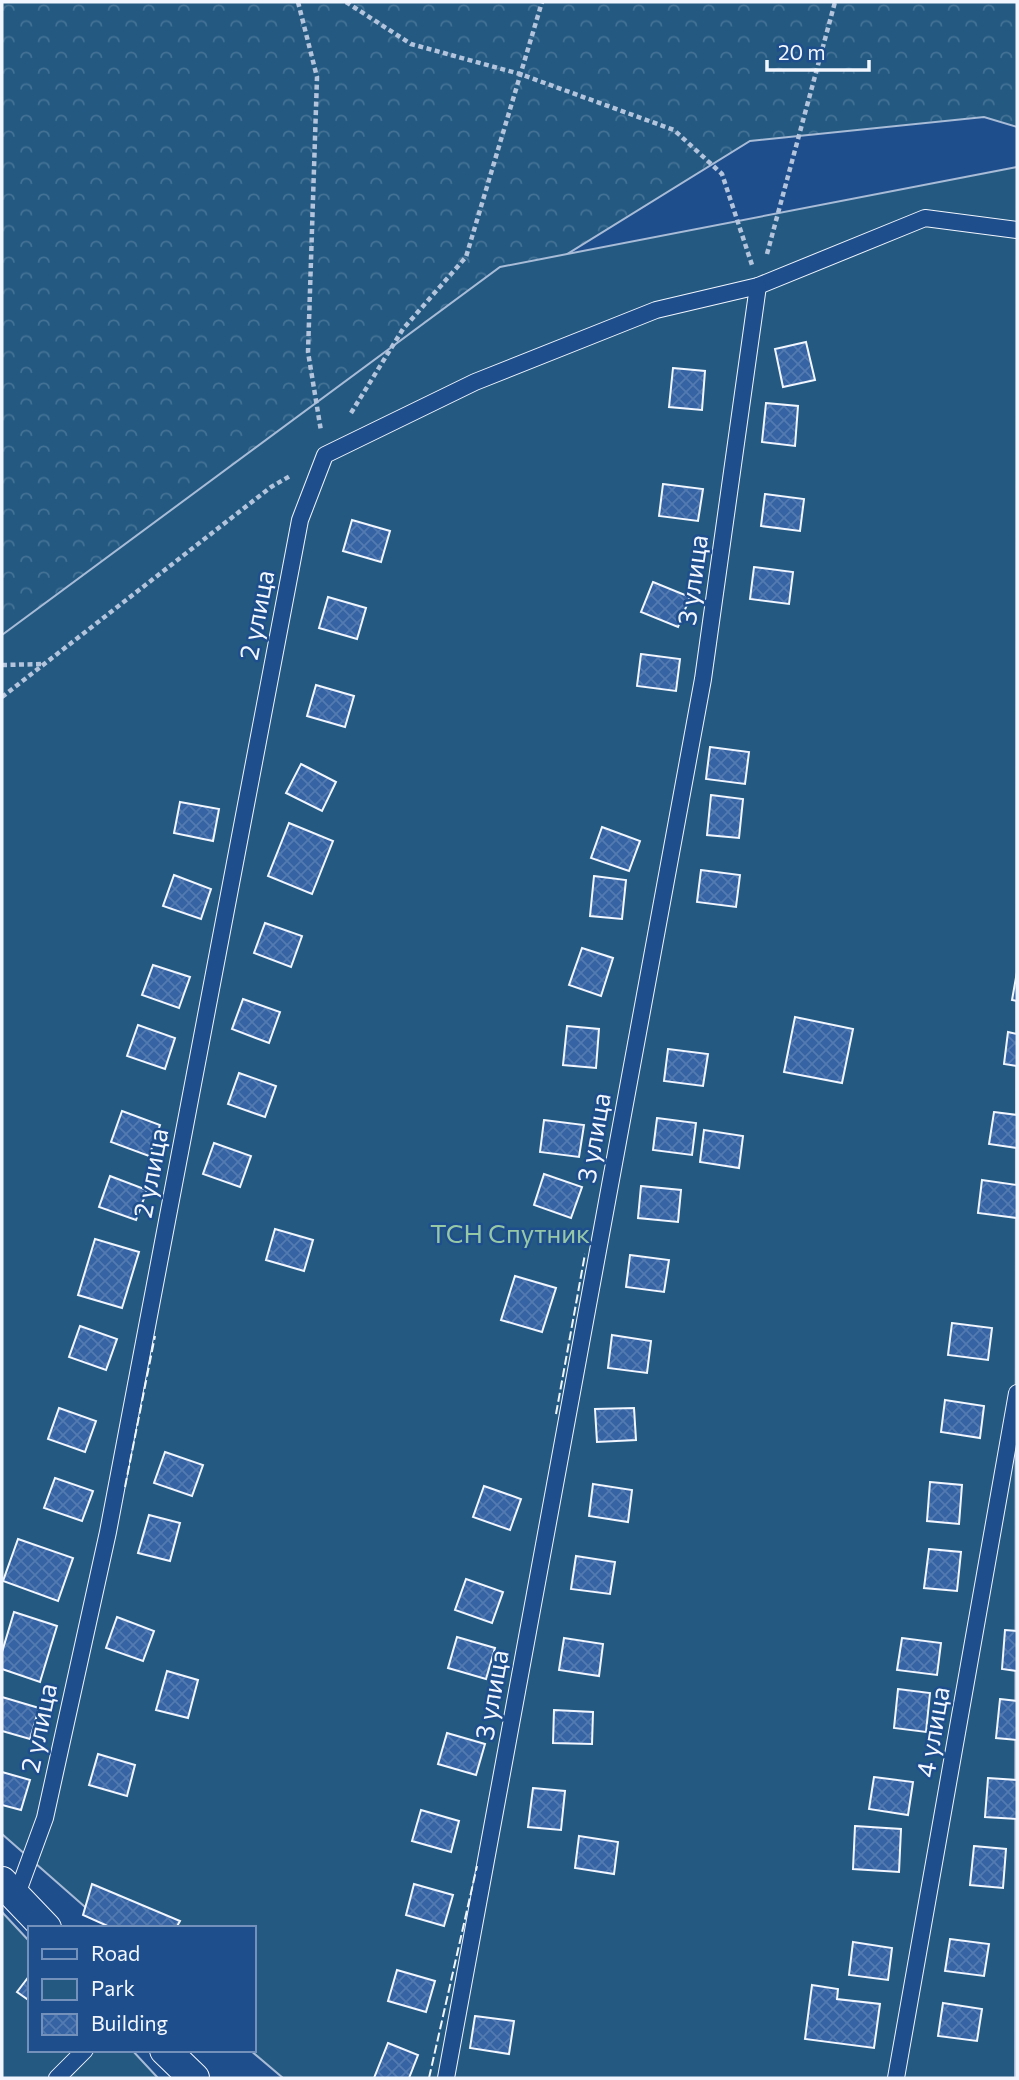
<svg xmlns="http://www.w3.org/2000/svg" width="1019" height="2080" font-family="Commissioner,sans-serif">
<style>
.forest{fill:url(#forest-crowns);stroke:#a8bbd7;stroke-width:2}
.green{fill:#245a82;stroke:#a8bbd7;stroke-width:2}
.building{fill:url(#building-cross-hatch);stroke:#f2f6ff;stroke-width:2}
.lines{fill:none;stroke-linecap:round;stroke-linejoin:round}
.service-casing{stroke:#f2f6ff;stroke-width:18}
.minor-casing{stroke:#f2f6ff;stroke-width:32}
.path{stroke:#b3c4dc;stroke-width:4.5;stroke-dasharray:5 3.5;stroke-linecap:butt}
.service{stroke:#1f4e8c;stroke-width:16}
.minor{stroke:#1f4e8c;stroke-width:30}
.fence{stroke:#f2f6ff;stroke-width:2;stroke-dasharray:9 3.5;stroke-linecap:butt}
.labels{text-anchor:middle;stroke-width:5;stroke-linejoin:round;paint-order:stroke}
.street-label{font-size:26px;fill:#f2f6ff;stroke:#1f4e8c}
.park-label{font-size:26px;fill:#97c8a6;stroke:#1f4e8c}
</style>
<defs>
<pattern id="forest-crowns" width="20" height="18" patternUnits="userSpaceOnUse" patternTransform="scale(1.75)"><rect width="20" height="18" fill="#245a82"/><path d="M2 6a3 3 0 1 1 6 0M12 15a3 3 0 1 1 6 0" fill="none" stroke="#447295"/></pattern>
<pattern id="building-cross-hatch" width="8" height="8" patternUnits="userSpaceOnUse" patternTransform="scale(1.75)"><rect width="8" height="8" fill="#3563a3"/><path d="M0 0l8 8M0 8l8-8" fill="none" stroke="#537ab1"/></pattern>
</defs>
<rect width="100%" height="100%" fill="#1f4e8c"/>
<path class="forest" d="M2 2H1017V127L984 117 750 141 315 410 2 668Z"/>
<g class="green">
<path d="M1017 167 1015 2078H283L250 2050H254V1928H109L2 1834V635L500 267Z"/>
<path d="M2 1912 30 1942V2050H132L158 2078H2Z"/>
</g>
<g class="building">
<path d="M806 342 815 380 783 387 775 349Z"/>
<path d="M673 368 705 371 702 410 669 407Z"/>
<path d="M766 403 798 406 795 446 762 442Z"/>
<path d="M663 484 703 489 698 521 659 516Z"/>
<path d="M765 494 804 499 800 531 761 526Z"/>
<path d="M352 520 390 531 381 562 343 551Z"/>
<path d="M754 567 793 572 789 604 750 599Z"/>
<path d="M653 582 690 597 678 627 641 612Z"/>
<path d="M328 597 366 608 357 639 319 628Z"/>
<path d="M641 654 680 659 676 691 637 686Z"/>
<path d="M316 685 354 696 345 727 307 716Z"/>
<path d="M710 747 749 752 745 784 706 779Z"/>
<path d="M301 764 336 782 322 811 286 793Z"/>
<path d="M711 795 743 799 739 838 707 835Z"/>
<path d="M180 802 219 809 213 841 174 833Z"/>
<path d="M289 823 333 841 312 894 268 876Z"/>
<path d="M602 827 640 841 629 871 591 858Z"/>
<path d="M701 870 740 875 736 907 697 902Z"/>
<path d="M174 875 211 889 201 919 163 906Z"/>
<path d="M594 876 626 880 622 919 590 916Z"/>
<path d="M265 923 302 936 291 967 254 953Z"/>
<path d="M582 948 613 958 601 996 569 985Z"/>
<path d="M153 965 190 977 179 1008 142 995Z"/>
<path d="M1017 972V1001L1012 1000Z"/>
<path d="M243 999 280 1012 269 1043 232 1029Z"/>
<path d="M795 1017 853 1029 842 1083 784 1072Z"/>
<path d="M138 1025 175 1038 165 1069 127 1056Z"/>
<path d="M567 1026 599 1029 596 1068 563 1065Z"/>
<path d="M1008 1032 1017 1034V1066L1004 1064Z"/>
<path d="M668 1049 708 1054 703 1086 664 1081Z"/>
<path d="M239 1073 276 1086 265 1117 228 1104Z"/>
<path d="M122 1111 160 1125 149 1156 111 1142Z"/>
<path d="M994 1112 1017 1115V1148L989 1144Z"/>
<path d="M657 1118 696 1123 692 1155 653 1150Z"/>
<path d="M544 1120 584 1125 579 1157 540 1152Z"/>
<path d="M704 1130 743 1136 739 1168 700 1162Z"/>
<path d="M214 1143 251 1156 240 1187 203 1174Z"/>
<path d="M544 1174 582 1187 571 1218 534 1205Z"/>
<path d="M110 1176 147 1190 136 1220 99 1207Z"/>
<path d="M982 1180 1017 1185V1218L978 1213Z"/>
<path d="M641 1186 681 1190 678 1222 638 1218Z"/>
<path d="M275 1229 313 1240 304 1271 266 1260Z"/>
<path d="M95 1239 139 1252 122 1308 78 1295Z"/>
<path d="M630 1255 669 1260 664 1292 626 1287Z"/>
<path d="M515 1276 556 1288 542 1332 501 1320Z"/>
<path d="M952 1323 992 1328 988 1360 948 1355Z"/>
<path d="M80 1326 117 1339 106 1370 69 1357Z"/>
<path d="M612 1335 651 1341 647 1373 608 1368Z"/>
<path d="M945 1400 984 1406 980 1438 941 1432Z"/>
<path d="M59 1408 96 1421 85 1452 48 1439Z"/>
<path d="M634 1408 636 1440 597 1442 595 1409Z"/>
<path d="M165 1452 203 1465 192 1496 154 1483Z"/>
<path d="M55 1478 93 1491 82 1521 44 1508Z"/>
<path d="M930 1482 962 1485 959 1524 927 1521Z"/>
<path d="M593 1484 632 1490 628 1522 589 1516Z"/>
<path d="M484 1486 521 1499 510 1530 473 1517Z"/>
<path d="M149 1515 180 1523 170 1561 138 1553Z"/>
<path d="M18 1539 73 1558 58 1601 3 1581Z"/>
<path d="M929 1549 961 1552 957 1591 924 1588Z"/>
<path d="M576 1556 615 1562 610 1594 571 1589Z"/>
<path d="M466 1579 503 1592 492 1623 455 1610Z"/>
<path d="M14 1612 57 1626 40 1682 2 1669V1652Z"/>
<path d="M117 1617 154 1631 143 1661 106 1648Z"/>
<path d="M1005 1630 1017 1631V1671L1002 1669Z"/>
<path d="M457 1637 495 1648 486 1679 448 1668Z"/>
<path d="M564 1638 603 1644 599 1676 559 1670Z"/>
<path d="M902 1638 941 1643 937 1675 897 1670Z"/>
<path d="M167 1671 198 1680 188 1718 156 1710Z"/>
<path d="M898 1689 930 1693 926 1732 894 1728Z"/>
<path d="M2 1697 39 1708 30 1739 2 1731Z"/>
<path d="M1000 1699 1017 1701V1740L996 1738Z"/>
<path d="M554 1710 593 1712 592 1744 553 1743Z"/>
<path d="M447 1733 485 1744 476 1775 438 1764Z"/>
<path d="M98 1754 135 1765 127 1796 89 1785Z"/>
<path d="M2 1772 30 1780 21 1810 2 1805Z"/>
<path d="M874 1777 913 1782 908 1815 869 1809Z"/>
<path d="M988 1778 1017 1780V1819L985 1817Z"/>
<path d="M533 1788 565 1791 561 1830 528 1827Z"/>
<path d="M421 1810 459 1821 451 1852 412 1841Z"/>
<path d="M855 1826 901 1829 899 1872 853 1869Z"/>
<path d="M579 1836 618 1842 614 1874 575 1868Z"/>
<path d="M974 1846 1006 1849 1003 1888 970 1885Z"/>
<path d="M92 1884 180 1921 176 1928H112L83 1915Z"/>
<path d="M414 1884 453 1895 444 1926 406 1915Z"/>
<path d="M950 1939 989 1944 984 1976 945 1971Z"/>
<path d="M853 1942 892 1948 888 1980 849 1975Z"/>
<path d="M397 1970 435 1981 426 2012 388 2001Z"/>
<path d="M30 1975V2001L17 1992Z"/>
<path d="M812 1985 838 1989 837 1999 880 2004 874 2048 805 2039Z"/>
<path d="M943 2003 982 2009 977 2041 938 2036Z"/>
<path d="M475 2016 514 2021 509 2054 470 2048Z"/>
<path d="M388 2043 418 2055 409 2078H374Z"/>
</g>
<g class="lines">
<defs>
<g id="service">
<path d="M16 1897 45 1818 108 1532 300 520 325 455 475 382 656 310 758 286 925 218 1017 230"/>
<path d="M57 2078 85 2050"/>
<path d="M446 2078 703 679 758 286"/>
<path d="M896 2078 1017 1393"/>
</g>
<g id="minor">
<path d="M2 1882 46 1928"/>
<path d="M165 2050 194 2078"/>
</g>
</defs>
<use href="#service" class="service-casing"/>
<use href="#minor" class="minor-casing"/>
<g class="path">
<path d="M298 2 317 77 308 352 321 431"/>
<path d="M346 2 411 44 520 74 674 130 722 174 752 265"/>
<path d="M767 254 835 2"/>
<path d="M351 413 403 329 466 257 542 2"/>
<path d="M2 665 43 664"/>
<path d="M2 697 271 487 290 476"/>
</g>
<use href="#service" class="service"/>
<use href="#minor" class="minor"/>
<g class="fence">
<path d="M556 1414 585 1254"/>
<path d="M125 1487 155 1336"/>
<path d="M429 2078 477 1866"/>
</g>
</g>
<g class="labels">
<g class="street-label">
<text transform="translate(693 580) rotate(-82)" y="9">3 улица</text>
<text transform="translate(257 615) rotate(-79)" y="9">2 улица</text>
<text transform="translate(594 1138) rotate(-80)" y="9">3 улица</text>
<text transform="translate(151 1173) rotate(-79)" y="9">2 улица</text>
<text transform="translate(492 1695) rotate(-80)" y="9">3 улица</text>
<text transform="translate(39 1728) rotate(-78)" y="9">2 улица</text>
<text transform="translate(933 1732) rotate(-80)" y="9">4 улица</text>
</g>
<g class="park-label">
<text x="510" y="1243">ТСН Спутник</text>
</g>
</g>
<rect width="1019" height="2080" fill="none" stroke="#f2f6ff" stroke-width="7"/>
<rect x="28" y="1926" width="228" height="126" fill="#1f4e8c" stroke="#7391ba" stroke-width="2"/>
<rect x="42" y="1949" width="35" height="10" fill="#1f4e8c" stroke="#7391ba" stroke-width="2"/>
<text x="91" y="1961" font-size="21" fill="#f2f6ff">Road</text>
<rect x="42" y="1979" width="35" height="21" fill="#245a82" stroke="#7391ba" stroke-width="2"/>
<text x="91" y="1996" font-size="21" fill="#f2f6ff">Park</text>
<rect x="42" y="2014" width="35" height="21" fill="url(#building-cross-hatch)" stroke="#7391ba" stroke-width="2"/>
<text x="91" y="2031" font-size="21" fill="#f2f6ff">Building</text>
<path d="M767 60v10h102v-10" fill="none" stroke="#f2f6ff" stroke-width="3.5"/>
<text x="778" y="60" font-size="21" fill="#f2f6ff" stroke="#1f4e8c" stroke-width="5" paint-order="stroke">20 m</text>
</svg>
